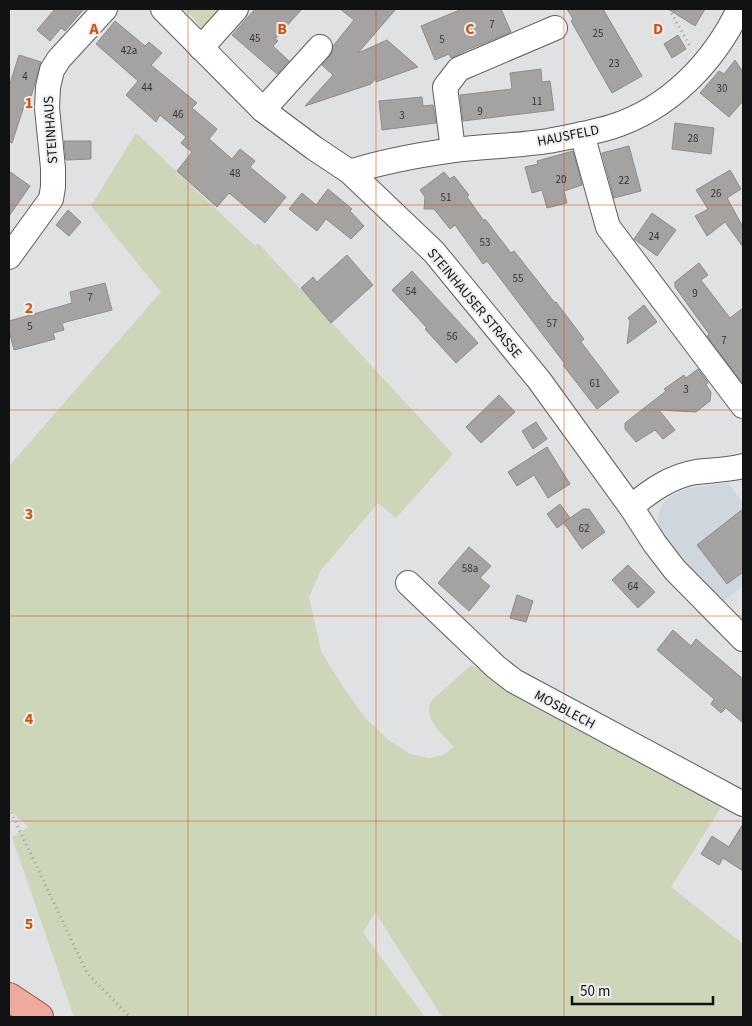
<svg xmlns="http://www.w3.org/2000/svg" width="752" height="1026" font-family="'Source Sans 3',sans-serif">
<style>
.built{fill:#ced7dd}
.green{fill:#cdd6b9}
.building{fill:#a5a2a2;stroke:#8f8c8c}
.lines{fill:none;stroke-linecap:round;stroke-linejoin:round}
.minor-casing{stroke:#5d5e60;stroke-width:26}
.major-casing{stroke:#9b5044;stroke-width:30}
.path{stroke:#9d9fa0;stroke-width:3;stroke-dasharray:1 4;stroke-linecap:butt}
.minor{stroke:#fff;stroke-width:24}
.major{stroke:#efaa9e;stroke-width:28}
.grid{fill:none;stroke:#d2520d;stroke-width:1;stroke-opacity:0.55}
.labels{text-anchor:middle;stroke-width:4;stroke-linejoin:round;paint-order:stroke}
.number-label{font-size:11px;fill:#363637}
.street-label{font-size:14px;fill:#111213;stroke:#eceef0}
.grid-label{font-size:16px;text-anchor:middle;font-weight:bold;fill:#d2520d;stroke:#eceef0;stroke-width:4;stroke-linejoin:round;paint-order:stroke}
</style>
<rect width="100%" height="100%" fill="#dfe1e3"/>
<path class="built" d="M728 483 743 503V586L720 604 663 538 659 528 658 518 661 506 669 497 680 491 695 487Z"/>
<g class="green">
<path d="M186 9H230L205 33Z"/>
<path d="M136 133 255 246 258 243 453 454 396 518 378 503 321 570 309 597 321 651 345 690 367 720 390 741 410 754 429 758 444 755 454 747C443 734 421 718 432 700L470 666 488 669 725 801 671 887 743 944V1017H442L375 912 363 933 425 1017H74L12 837 29 827 9 810V466L161 292 91 206Z"/>
</g>
<g class="building">
<path d="M55 9H84L65 31 61 28 50 41 37 30Z"/>
<path d="M255 9H302L275 39 278 41 273 46 289 61 277 74 232 35Z"/>
<path d="M340 9H396L358 53 387 40 418 67 376 82V78L371 84 305 106 333 75 322 65 330 56 333 46 354 20Z"/>
<path d="M462 9H501L511 32 467 50 451 58 449 54 435 60 421 26Z"/>
<path d="M567 9H603L642 76 612 93 571 21 573 19Z"/>
<path d="M668 9H705L695 26Z"/>
<path d="M115 21 145 46 149 42 162 53 151 65 197 103 192 108 217 129 209 139 232 159 240 149 255 161 250 167 286 197 265 223 229 193 217 207 177 171 192 152 181 143 186 137 160 115 156 122 126 95 138 81 96 44Z"/>
<path d="M678 35 686 49 672 58 664 44Z"/>
<path d="M19 55 41 62 29 104 25 103 12 143 9 142V87Z"/>
<path d="M735 60 743 72V101L729 117 700 93 719 71 724 74Z"/>
<path d="M541 69 542 82 550 81 554 110 463 121 460 95 512 89 510 73Z"/>
<path d="M422 97 423 106 433 105 436 123 382 130 379 101Z"/>
<path d="M675 123 714 128 711 154 672 149Z"/>
<path d="M64 141H91V159L66 160Z"/>
<path d="M629 146 641 191 614 198 602 153Z"/>
<path d="M573 151 582 185 564 191 567 203 547 208 542 190 532 193 525 167 538 164 537 161Z"/>
<path d="M730 170 741 189 727 198 743 227V247L725 222 707 236 695 216 708 209 696 190Z"/>
<path d="M9 171 30 186 9 216Z"/>
<path d="M444 172 450 179 454 176 469 195 467 197 484 221 485 219 511 253 514 251 555 303 556 302 584 339 581 342 619 392 597 409 563 365 565 364 487 261 483 264 455 225 450 229 434 209H424L425 197 420 190Z"/>
<path d="M328 189 352 209 350 211 364 226 351 239 326 219 317 231 289 209 302 193 316 205Z"/>
<path d="M68 210 81 222 69 236 56 225Z"/>
<path d="M652 213 676 230 657 256 634 239Z"/>
<path d="M347 255 373 285 331 323 301 288 313 277 317 282Z"/>
<path d="M699 263 708 275 701 280 730 318 743 308V384L707 336 709 334 675 287V282Z"/>
<path d="M412 271 478 343 456 363 425 329 427 328 392 290Z"/>
<path d="M105 283 112 310 62 323 64 330 53 333 55 339 14 350 9 331V321L72 303 70 292Z"/>
<path d="M644 305 657 322 627 344 630 321 628 318Z"/>
<path d="M698 369 708 383 706 385 711 392 710 401 696 412 659 410 675 430 663 439 655 430 636 442 625 429V423L666 391 664 389 684 375 686 378Z"/>
<path d="M499 395 515 412 481 443 466 427Z"/>
<path d="M536 422 547 439 533 449 522 431Z"/>
<path d="M547 447 570 484 548 498 534 475 517 486 508 472Z"/>
<path d="M560 504 570 518 564 522 583 509H589L605 532 582 549 564 523 557 528 547 514Z"/>
<path d="M743 509V572L727 584 697 545Z"/>
<path d="M469 547 491 566 480 578 490 586 469 611 438 583Z"/>
<path d="M628 565 655 592 638 608 612 580Z"/>
<path d="M517 595 533 601 526 622 510 618Z"/>
<path d="M673 630 691 646 696 639 743 679V723L726 708 721 713 711 704 714 699 657 650Z"/>
<path d="M743 824V871L723 858 719 865 701 854 712 836 729 847 728 848Z"/>
</g>
<g class="lines">
<defs>
<g id="minor">
<path d="M163 9 263 110 314 148 350 172 434 252 539 380 631 507 655 544 675 570 743 639"/>
<path d="M201 48 236 9"/>
<path d="M263 110 320 47"/>
<path d="M582 134 608 227 743 406"/>
<path d="M453 150 445 87 459 69 555 28"/>
<path d="M350 172C384 161 418 155 454 150 485 146 517 146 548 141 569 137 591 133 611 127 669 109 714 62 739 9"/>
<path d="M9 257 51 199 53 187V168L47 108 48 87 52 70 59 59 105 9"/>
<path d="M631 507C650 491 671 476 696 472 712 470 728 470 743 466"/>
<path d="M408 583 496 667 514 681 743 804"/>
</g>
<path id="major" d="M9 997 39 1017"/>
</defs>
<use href="#minor" class="minor-casing"/>
<use href="#major" class="major-casing"/>
<g class="path">
<path d="M669 9 690 46"/>
<path d="M9 808 87 973 130 1017"/>
</g>
<use href="#minor" class="minor"/>
<use href="#major" class="major"/>
</g>
<path class="grid" d="M188 9V1017M376 9V1017M564 9V1017M9 205H743M9 410H743M9 616H743M9 821H743"/>
<g class="labels">
<g class="number-label">
<text x="492" y="28">7</text>
<text x="598" y="37">25</text>
<text x="255" y="42">45</text>
<text x="442" y="43">5</text>
<text x="129" y="54">42a</text>
<text x="614" y="67">23</text>
<text x="25" y="80">4</text>
<text x="147" y="91">44</text>
<text x="722" y="92">30</text>
<text x="537" y="105">11</text>
<text x="480" y="115">9</text>
<text x="178" y="118">46</text>
<text x="402" y="119">3</text>
<text x="693" y="142">28</text>
<text x="235" y="177">48</text>
<text x="561" y="183">20</text>
<text x="624" y="184">22</text>
<text x="716" y="197">26</text>
<text x="446" y="201">51</text>
<text x="654" y="240">24</text>
<text x="485" y="246">53</text>
<text x="518" y="282">55</text>
<text x="411" y="295">54</text>
<text x="695" y="297">9</text>
<text x="90" y="301">7</text>
<text x="552" y="327">57</text>
<text x="30" y="330">5</text>
<text x="452" y="340">56</text>
<text x="724" y="344">7</text>
<text x="595" y="387">61</text>
<text x="686" y="393">3</text>
<text x="584" y="532">62</text>
<text x="470" y="572">58a</text>
<text x="633" y="590">64</text>
</g>
<g class="street-label">
<text transform="translate(50 130) rotate(-94)" y="5">STEINHAUS</text>
<text transform="translate(568 135) rotate(-11)" y="5">HAUSFELD</text>
<text transform="translate(475 303) rotate(50)" y="5">STEINHAUSER STRASSE</text>
<text transform="translate(565 709) rotate(28)" y="5">MOSBLECH</text>
</g>
</g>
<g class="grid-label">
<text x="94" y="34">A</text>
<text x="282" y="34">B</text>
<text x="470" y="34">C</text>
<text x="658" y="34">D</text>
<text x="29" y="108">1</text>
<text x="29" y="313">2</text>
<text x="29" y="519">3</text>
<text x="29" y="724">4</text>
<text x="29" y="929">5</text>
</g>
<rect width="752" height="1026" fill="none" stroke="#111213" stroke-width="20"/>
<path d="M572 996v8h141v-8" fill="none" stroke="#111213" stroke-width="2.5"/>
<text x="580" y="996" font-size="15" fill="#111213" stroke="#eceef0" stroke-width="4" paint-order="stroke">50 m</text>
</svg>
